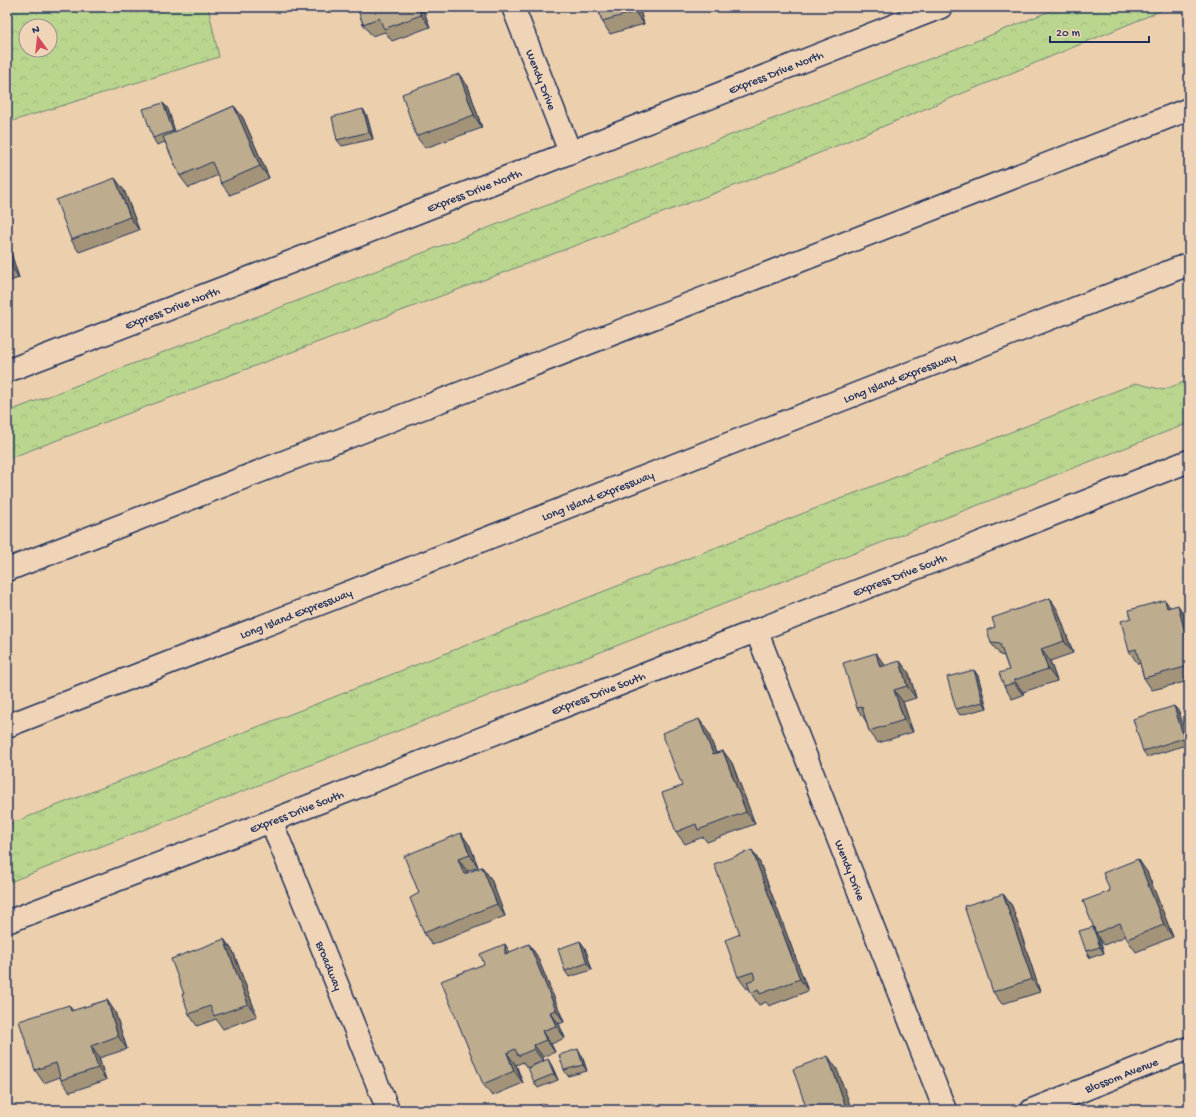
<svg xmlns="http://www.w3.org/2000/svg" width="1196" height="1117" font-family="'Gochi Hand',sans-serif">
<style>
.grass{fill:url(#grass-tufts);stroke:#6a8276}
.forest{fill:url(#forest-crowns);stroke:#6a8276;fill-rule:evenodd}
.lines{fill:none;stroke-linecap:round;stroke-linejoin:round}
.minor-casing{stroke:#1b2f5e;stroke-width:25}
.secondary-casing{stroke:#1b2f5e;stroke-width:25}
.motorway-casing{stroke:#1b2f5e;stroke-width:25}
.minor{stroke:#f0d4b7;stroke-width:22}
.secondary{stroke:#f0d4b7;stroke-width:22}
.motorway{stroke:#f0d4b7;stroke-width:22}
.wall{fill:#a39479;stroke:#1b2f5e}
.shaded-wall{fill:#847863;stroke:#1b2f5e}
.building{fill:#bdac8d;stroke:#1b2f5e}
.labels{text-anchor:middle;stroke-width:3;stroke-linejoin:round;paint-order:stroke}
.street-label{font-size:12px;fill:#1b2f5e;stroke:#f0d4b7}
</style>
<defs>
<pattern id="grass-tufts" width="24" height="20" patternUnits="userSpaceOnUse"><rect width="24" height="20" fill="#bad68e"/><path d="M3 7l-1-3M5 7V3M7 7l1-3M15 17l-1-3M17 17v-4M19 17l1-3" fill="none" stroke="#9fb87d"/></pattern>
<pattern id="forest-crowns" width="20" height="18" patternUnits="userSpaceOnUse"><rect width="20" height="18" fill="#bad68e"/><path d="M2 6a3 3 0 1 1 6 0M12 15a3 3 0 1 1 6 0" fill="none" stroke="#9fb87d"/></pattern>
</defs>
<rect width="100%" height="100%" fill="#ecd0ad"/>
<filter id="ink" filterUnits="userSpaceOnUse"><feTurbulence type="fractalNoise" baseFrequency=".025" numOctaves="2"/><feDisplacementMap in="SourceGraphic" scale="8" xChannelSelector="R" yChannelSelector="G"/><feConvolveMatrix kernelMatrix="1 2 1 2 8 2 1 2 1" color-interpolation-filters="sRGB"/></filter>
<g filter="url(#ink)">
<path class="grass" d="M1189 380V423L7 883V825L1136 383 1163 390Z"/>
<g class="forest">
<path d="M7 7H208L219 57 9 122 7 114ZM26 26H50V50H26Z"/>
<path d="M1060 7H1170L795 163 7 459V412L971 43Z"/>
</g>
<g class="lines">
<defs>
<g id="minor">
<path id="s1" d="M513 7 570 152"/>
<path id="s2" d="M756 630 945 1110"/>
<path id="s3" d="M271 821 388 1110"/>
<path id="s4" d="M1032 1110 1189 1048"/>
</g>
<g id="secondary">
<path id="s5" d="M7 371 283 265 941 7"/>
<path id="s6" d="M7 922 271 821 1189 461"/>
</g>
<g id="motorway">
<path d="M7 570 1189 109"/>
<path id="s7" d="M7 726 1189 264"/>
</g>
</defs>
<use href="#minor" class="minor-casing"/>
<use href="#secondary" class="secondary-casing"/>
<use href="#motorway" class="motorway-casing"/>
<use href="#minor" class="minor"/>
<use href="#secondary" class="secondary"/>
<use href="#motorway" class="motorway"/>
</g>
<g class="wall">
<path d="M357 7H422L430 27 392 41 385 32 372 36 363 24Z"/>
<path d="M598 7H650V9L640 11 644 24 610 34 602 21Z"/>
<path d="M468 86 482 128 425 148 416 136Z"/>
<path d="M163 103 168 109 175 132 234 106 243 118 269 178 230 195 221 183 218 175 189 188 180 176 165 142 157 145 153 138Z"/>
<path d="M363 109 367 116 373 139 342 146 337 140Z"/>
<path d="M124 190 139 230 79 252 71 240Z"/>
<path d="M7 243 8 244 19 278 7 282Z"/>
<path d="M1050 598 1058 611 1073 653 1050 661 1057 681 1023 692V695L1012 699 1004 686 1009 670 1004 656 1000 655 991 643 995 627Z"/>
<path d="M1170 607 1186 618 1189 628V681L1152 690 1144 678 1140 663 1138 664 1129 651Z"/>
<path d="M885 666 909 673 916 698 903 702 913 732 878 743 869 731 866 721 857 708Z"/>
<path d="M974 670 978 676 987 708 960 715 956 709Z"/>
<path d="M1174 706 1179 712 1189 744 1147 757 1143 751Z"/>
<path d="M708 732 716 753 723 751 732 763 755 824 707 842 703 837 685 844 676 832 682 786Z"/>
<path d="M461 833 470 846 478 867 467 871V873L482 867 491 879 505 916 432 945 424 933 419 893Z"/>
<path d="M752 850 760 863 808 991 769 1006 766 1002 759 1005 751 993 749 988 747 989 738 977 740 934Z"/>
<path d="M1138 859 1147 872 1173 937 1136 952 1127 939 1126 936 1104 945 1099 937 1104 953 1090 958 1086 951 1093 927 1110 891Z"/>
<path d="M1003 894 1012 906 1040 992 1002 1004 993 992Z"/>
<path d="M580 941 585 948 592 970 569 977 565 971Z"/>
<path d="M529 944 537 956 564 1022 559 1024 565 1038 551 1044 555 1052 543 1057V1061L527 1068 523 1062 516 1065 523 1083 492 1096 483 1084 484 964Z"/>
<path d="M233 951 257 1016 223 1029 216 1019 197 1026 189 1014 184 994Z"/>
<path d="M107 1000 115 1012 127 1049 99 1058 106 1080 70 1092 61 1080 60 1077 44 1083 35 1070 69 1005 73 1011Z"/>
<path d="M582 1056 587 1071 568 1076 564 1070Z"/>
<path d="M552 1066 558 1080 538 1088 534 1082Z"/>
</g>
<g class="shaded-wall">
<path d="M418 7H422L430 27 421 15Z"/>
<path d="M634 7H637L640 11 644 24 635 12Z"/>
<path d="M459 74 468 86 482 128 474 115Z"/>
<path d="M163 103 168 109 177 138 173 131Z"/>
<path d="M234 106 243 118 269 178 260 166Z"/>
<path d="M363 109 367 116 373 139 369 132Z"/>
<path d="M115 178 124 190 139 230 130 217Z"/>
<path d="M7 243 8 244 19 278 11 266 7 255Z"/>
<path d="M1050 598 1058 611 1073 653 1064 641Z"/>
<path d="M1165 600 1174 613 1167 608Z"/>
<path d="M1178 605 1186 618 1189 628V649Z"/>
<path d="M1041 649 1050 661 1057 681 1048 669Z"/>
<path d="M876 653 885 665 889 679 880 667Z"/>
<path d="M900 661 909 673 916 698 907 686Z"/>
<path d="M974 670 978 676 987 708 983 702Z"/>
<path d="M1014 680 1023 692V695L1014 683Z"/>
<path d="M894 690 903 702 913 732 904 720Z"/>
<path d="M1174 706 1179 712 1189 744 1184 738Z"/>
<path d="M699 719 708 732 721 767 713 754Z"/>
<path d="M723 751 732 763 755 824 746 812Z"/>
<path d="M461 833 470 846 478 867 470 855Z"/>
<path d="M752 850 760 863 808 991 800 979Z"/>
<path d="M458 859 467 871 473 886 464 874Z"/>
<path d="M1138 859 1147 872 1173 937 1164 925Z"/>
<path d="M482 867 491 879 505 916 497 904Z"/>
<path d="M1003 894 1012 906 1040 992 1032 979Z"/>
<path d="M1093 927 1096 933 1099 937 1104 953 1100 947Z"/>
<path d="M224 939 233 951 257 1016 248 1004Z"/>
<path d="M580 941 585 948 592 970 587 963Z"/>
<path d="M505 944 513 957 505 954Z"/>
<path d="M529 944 537 956 564 1022 556 1010Z"/>
<path d="M107 1000 115 1012 127 1049 118 1036Z"/>
<path d="M550 1012 559 1024 565 1038 556 1026Z"/>
<path d="M542 1031 551 1044 555 1052 546 1040Z"/>
<path d="M534 1045 543 1057V1061L534 1049Z"/>
<path d="M91 1046 99 1058 106 1080 98 1068Z"/>
<path d="M578 1049 582 1056 587 1071 583 1065Z"/>
<path d="M507 1053 516 1065 523 1083 514 1071Z"/>
<path d="M828 1056 837 1069 852 1110H847Z"/>
<path d="M548 1059 552 1066 558 1080 554 1074Z"/>
</g>
<g class="building">
<path d="M357 7H418L421 15 384 29 379 18 363 24Z"/>
<path d="M598 7H634L635 12 602 21Z"/>
<path d="M459 74 474 115 416 136 402 94Z"/>
<path d="M163 103 173 131 153 138 143 109Z"/>
<path d="M234 106 260 166 221 183 212 162 180 176 163 137Z"/>
<path d="M363 109 369 132 337 140 332 117Z"/>
<path d="M115 178 130 217 71 240 56 200Z"/>
<path d="M7 255 11 266 7 267Z"/>
<path d="M1050 598 1064 641 1041 649 1048 669 1014 680V683L1004 686 999 673 1009 670 1000 644 991 643 987 630 995 627 992 618Z"/>
<path d="M1165 600 1167 608 1178 605 1189 649V666L1144 678 1136 649 1129 651 1121 621 1131 618 1129 610Z"/>
<path d="M876 653 880 667 900 661 907 686 894 690 904 720 869 731 862 707 857 708 843 663Z"/>
<path d="M974 670 983 702 956 709 947 677Z"/>
<path d="M1174 706 1184 738 1143 751 1133 719Z"/>
<path d="M699 719 713 754 723 751 746 812 698 830 696 824 676 832 662 793 682 786 662 733Z"/>
<path d="M461 833 470 855 458 859 464 874 482 867 497 904 424 933 410 898 419 893 404 856Z"/>
<path d="M752 850 800 979 760 994 758 989 751 993 747 982 755 979 753 972 738 977 725 940 740 934 714 864Z"/>
<path d="M1189 850V861L1185 852Z"/>
<path d="M1138 859 1164 925 1127 939 1120 923 1096 933 1083 901 1110 891 1103 873Z"/>
<path d="M1003 894 1032 979 993 992 964 906Z"/>
<path d="M1093 927 1100 947 1086 951 1079 931Z"/>
<path d="M224 939 248 1004 214 1016 210 1006 189 1014 182 994H184L171 959Z"/>
<path d="M580 941 587 963 565 971 558 949Z"/>
<path d="M505 944V954L529 944 556 1010 550 1012 556 1026 542 1031 546 1040 534 1045V1049L518 1056 515 1049 507 1053 514 1071 483 1084 441 981 484 964 480 954Z"/>
<path d="M107 1000 118 1036 91 1046 98 1068 61 1080 56 1063 35 1070 19 1021 69 1005 71 1011Z"/>
<path d="M578 1049 583 1065 564 1070 559 1055Z"/>
<path d="M828 1056 847 1110H807L793 1069Z"/>
<path d="M548 1059 554 1074 534 1082 528 1068Z"/>
<path d="M545 1103 548 1110H529Z"/>
</g>
</g>
<g class="labels">
<g class="street-label">
<text dy="4" stroke="none"><textPath href="#s5" startOffset="825">Express Drive North</textPath></text>
<text dy="4" stroke="none"><textPath href="#s1" startOffset="78">Wendy Drive</textPath></text>
<text dy="4" stroke="none"><textPath href="#s5" startOffset="501">Express Drive North</textPath></text>
<text dy="4" stroke="none"><textPath href="#s5" startOffset="177">Express Drive North</textPath></text>
<text dy="4" stroke="none"><textPath href="#s7" startOffset="958">Long Island Expressway</textPath></text>
<text dy="4" stroke="none"><textPath href="#s7" startOffset="634">Long Island Expressway</textPath></text>
<text dy="4" stroke="none"><textPath href="#s6" startOffset="958">Express Drive South</textPath></text>
<text dy="4" stroke="none"><textPath href="#s7" startOffset="310">Long Island Expressway</textPath></text>
<text dy="4" stroke="none"><textPath href="#s6" startOffset="634">Express Drive South</textPath></text>
<text dy="4" stroke="none"><textPath href="#s6" startOffset="310">Express Drive South</textPath></text>
<text dy="4" stroke="none"><textPath href="#s2" startOffset="258">Wendy Drive</textPath></text>
<text dy="4" stroke="none"><textPath href="#s3" startOffset="156">Broadway</textPath></text>
<text dy="4" stroke="none"><textPath href="#s4" startOffset="96">Blossom Avenue</textPath></text>
</g>
</g>
<rect width="1196" height="1117" fill="none" stroke="#f0d4b7" stroke-width="24"/>
<rect x="12" y="12" width="1172" height="1093" fill="none" stroke="#1b2f5e" stroke-width="1.5" filter="url(#ink)"/>
<g transform="translate(38 38) rotate(345)"><circle r="19" fill="#f0d4b7" stroke="#9b9293"/>
<path d="M0-3L7 15L0 10L-7 15Z" fill="#d1495b"/>
<text y="-6" font-size="11" font-weight="bold" text-anchor="middle" fill="#1b2f5e">N</text>
</g>
<path d="M1050 36v6h99v-6" fill="none" stroke="#1b2f5e" stroke-width="2"/>
<text x="1056" y="36" font-size="12" fill="#1b2f5e" stroke="#f0d4b7" stroke-width="3" paint-order="stroke">20 m</text>
</svg>
